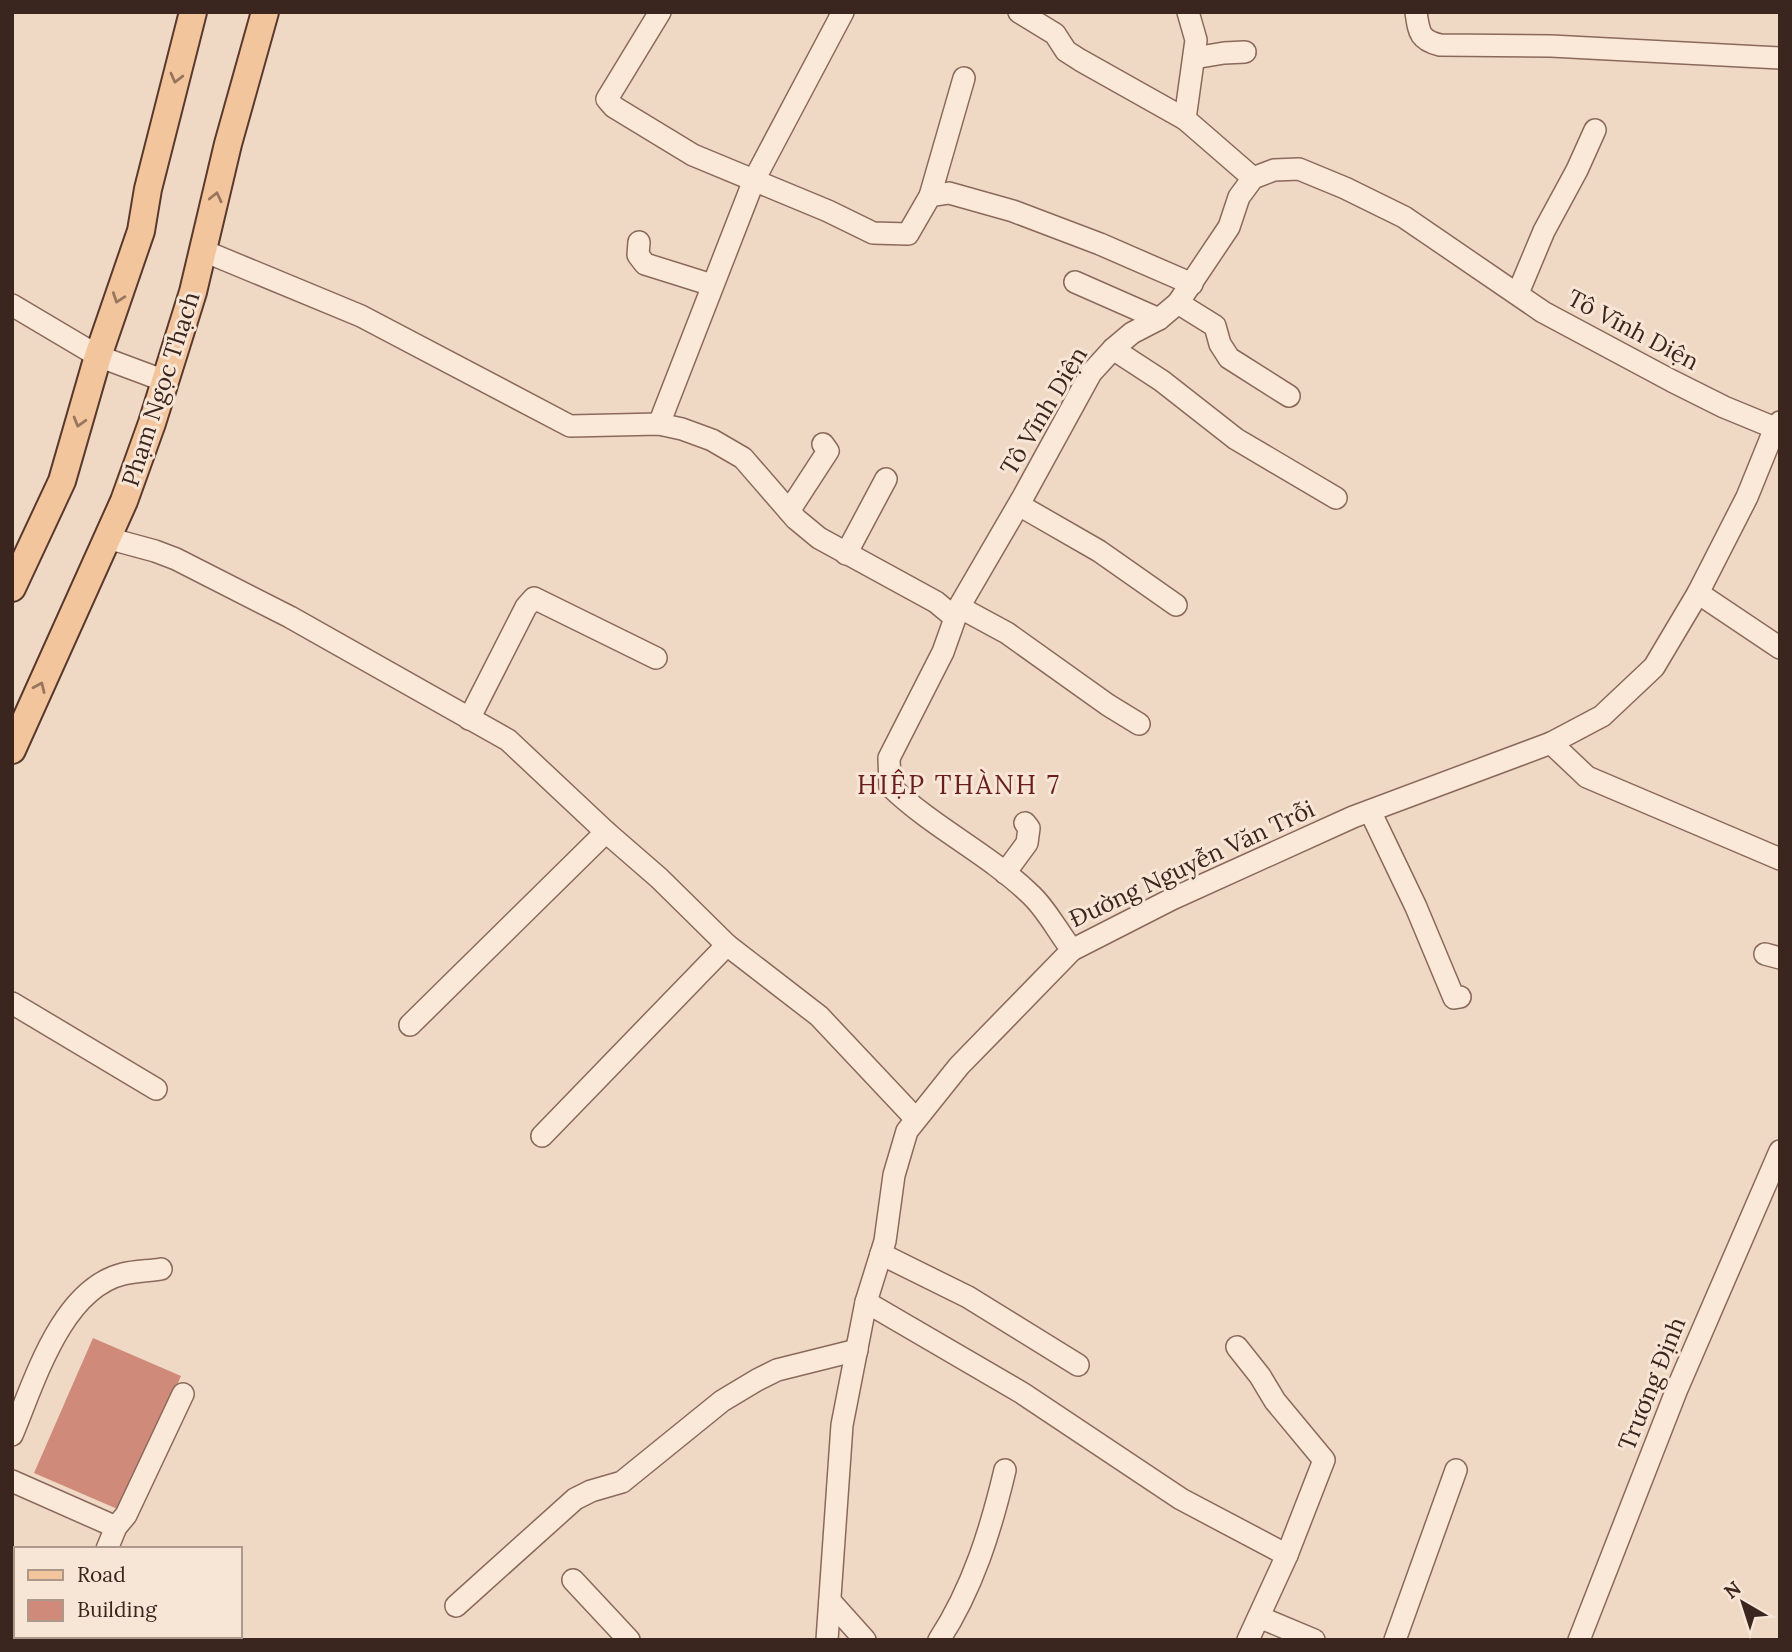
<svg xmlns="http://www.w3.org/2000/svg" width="1792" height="1652" font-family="Lora,serif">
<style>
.building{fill:#cf8a7a}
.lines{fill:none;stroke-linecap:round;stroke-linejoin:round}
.minor-casing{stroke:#8b695a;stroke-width:24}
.major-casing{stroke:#59392e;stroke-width:30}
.minor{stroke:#fae8d8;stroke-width:21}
.major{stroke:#f3c59c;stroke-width:26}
.oneway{stroke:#97765e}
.labels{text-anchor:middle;stroke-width:6;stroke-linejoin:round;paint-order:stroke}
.street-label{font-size:24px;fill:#3b261f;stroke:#f7e5d5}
.neighbourhood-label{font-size:26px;letter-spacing:2px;fill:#691d1d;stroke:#f7e5d5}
</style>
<rect width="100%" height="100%" fill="#efd9c5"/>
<path class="building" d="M93 1338 181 1376 122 1511 34 1473Z"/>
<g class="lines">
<defs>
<g id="minor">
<path d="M660 12 607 99 614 107 693 155 828 211 873 233 908 234 930 196 949 193 1013 211 1100 244 1192 284"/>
<path d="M1019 12 1055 34 1066 51 1080 60 1185 119"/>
<path d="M1188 12 1196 40 1185 119 1253 178"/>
<path d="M1416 12C1419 32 1419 40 1440 45L1551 46 1780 58"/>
<path d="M1194 58 1224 53 1245 52"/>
<path d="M930 196 964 78"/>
<path d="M639 242 638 255 645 264 712 285"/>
<path d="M204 251 361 316 570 426 659 424 682 429 712 440 743 458 796 519 819 538 936 602 954 617"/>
<path d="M1075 282 1159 319"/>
<path d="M1518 293 1544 231 1577 170 1595 130"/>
<path d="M1178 303 1215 326 1220 344 1229 358 1289 396"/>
<path d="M12 305 98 356 165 381"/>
<path d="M1113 349 1162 381 1236 439 1336 498"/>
<path d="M659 424 754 180 843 12"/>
<path d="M1019 505 1099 551 1176 605"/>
<path d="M789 511 828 451 823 444"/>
<path d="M107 538 155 551 176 559 290 617 508 740 606 832 659 878 727 945 819 1016 916 1119"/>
<path d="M846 554 886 479"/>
<path d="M1698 593 1780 648"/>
<path d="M959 607 1007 633 1108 705 1139 724"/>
<path d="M469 719 526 607 534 598 656 658"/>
<path d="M1551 743 1587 777 1780 859"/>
<path d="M1370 811 1416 907 1454 998 1460 997"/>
<path d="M1005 873 1027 843 1029 828 1025 823"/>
<path d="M1072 950C1058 932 1046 908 1029 893 987 853 932 827 890 786L889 758 943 652 959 607 1023 497 1091 373 1113 349 1132 333 1159 319 1178 303 1229 227 1239 197 1253 178 1274 170 1299 169 1345 188 1404 217 1543 312 1672 381 1724 407 1775 428"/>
<path d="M1765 954 1780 958"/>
<path d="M12 1003 156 1089"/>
<path d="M410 1025 606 832"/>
<path d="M542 1136 727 945"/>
<path d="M881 1254 968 1297 1078 1365"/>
<path d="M866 1302 1022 1393 1181 1499 1287 1555"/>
<path d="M1237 1347 1260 1376 1275 1401 1324 1460 1287 1555 1248 1640"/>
<path d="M12 1435C34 1383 61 1289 123 1274 135 1271 149 1271 161 1269"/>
<path d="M12 1481 116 1527"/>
<path d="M107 1549 116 1527 126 1515 183 1394"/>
<path d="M573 1580 629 1640"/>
<path d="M830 1601 865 1640"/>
<path d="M456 1606 575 1499 591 1491 622 1482 722 1401 757 1380 777 1370 857 1350"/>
<path d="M1259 1617 1314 1640"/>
<path d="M12 1621 16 1622"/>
<path d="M51 1636 60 1640"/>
<path d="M827 1640 842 1425 866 1302 885 1241 894 1175 907 1131 959 1066 1072 950 1172 899 1353 817 1551 743 1602 716 1654 667 1698 593 1747 497 1775 428 1780 422"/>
<path d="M939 1640C973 1588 991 1529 1005 1470"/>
<path d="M1395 1640 1456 1470"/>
<path d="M1579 1640 1677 1389 1780 1151"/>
</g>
<g id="major">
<path d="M12 588 62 481 98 356 141 231 148 189 193 12"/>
<path d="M12 750 124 501 152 423 193 292 228 144 265 12"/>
</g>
</defs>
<use href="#minor" class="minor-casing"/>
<use href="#major" class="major-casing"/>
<use href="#minor" class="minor"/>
<use href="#major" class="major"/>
</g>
<defs><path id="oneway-chevron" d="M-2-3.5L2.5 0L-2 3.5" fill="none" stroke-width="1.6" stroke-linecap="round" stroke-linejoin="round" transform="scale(1.75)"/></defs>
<g class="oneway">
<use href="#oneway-chevron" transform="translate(176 78) rotate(104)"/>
<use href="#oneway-chevron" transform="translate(216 197) rotate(-77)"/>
<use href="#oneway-chevron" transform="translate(118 298) rotate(109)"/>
<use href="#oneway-chevron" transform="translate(79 422) rotate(106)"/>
<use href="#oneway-chevron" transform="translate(40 687) rotate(-66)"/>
</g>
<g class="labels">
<g class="street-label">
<text transform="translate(1633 330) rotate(28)" y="8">Tô Vĩnh Diện</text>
<text transform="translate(161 389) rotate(-72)" y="8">Phạm Ngọc Thạch</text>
<text transform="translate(1044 411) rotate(-59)" y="8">Tô Vĩnh Diện</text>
<text transform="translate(1192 864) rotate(-25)" y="8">Đường Nguyễn Văn Trỗi</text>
<text transform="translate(1652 1384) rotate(-68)" y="8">Trương Định</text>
</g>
<g class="neighbourhood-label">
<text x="959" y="794">HIỆP THÀNH 7</text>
</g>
</g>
<rect width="1792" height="1652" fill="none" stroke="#3b261f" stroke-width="28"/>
<rect x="14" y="1547" width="228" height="91" fill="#f7e5d5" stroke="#ac998c" stroke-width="2"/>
<rect x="28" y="1570" width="35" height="10" fill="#f3c59c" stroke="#ac998c" stroke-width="2"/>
<text x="77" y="1582" font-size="21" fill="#3b261f">Road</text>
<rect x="28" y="1600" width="35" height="21" fill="#cf8a7a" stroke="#ac998c" stroke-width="2"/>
<text x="77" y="1617" font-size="21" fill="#3b261f">Building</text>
<g transform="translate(1743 1603) rotate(321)" stroke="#f7e5d5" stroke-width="5" paint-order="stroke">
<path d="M0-5L12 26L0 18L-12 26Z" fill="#3b261f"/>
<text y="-10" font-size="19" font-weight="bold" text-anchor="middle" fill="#3b261f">N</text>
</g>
</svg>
